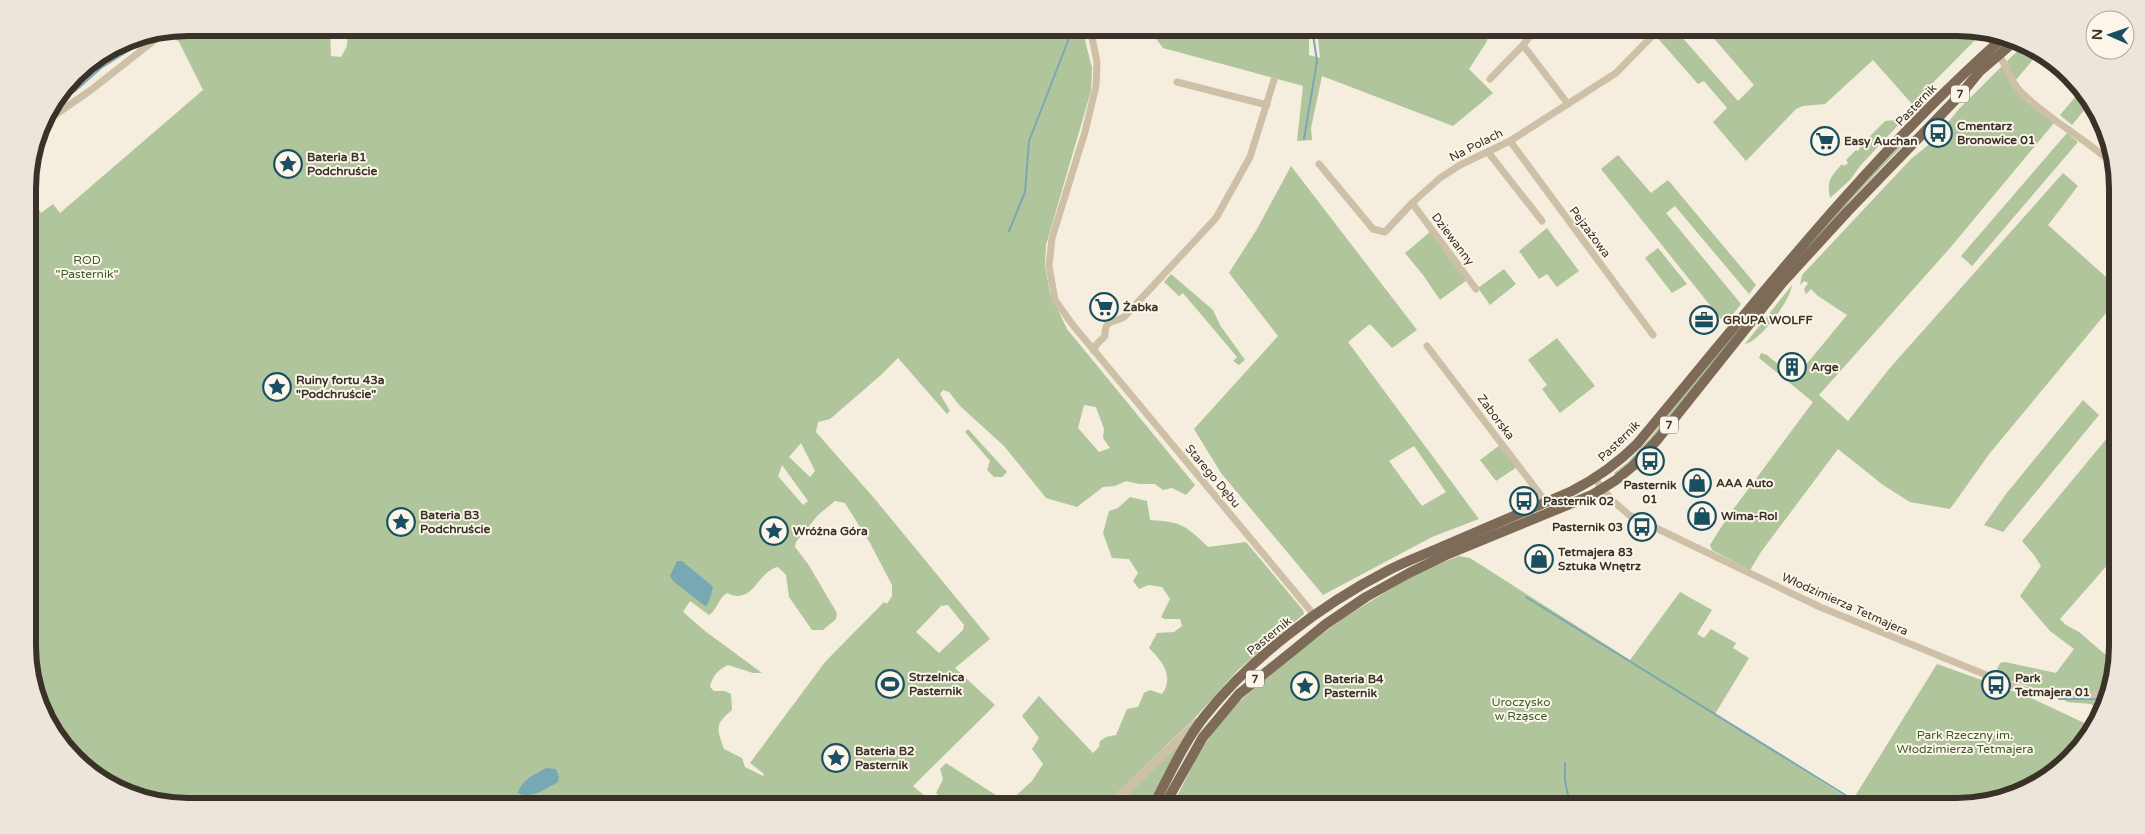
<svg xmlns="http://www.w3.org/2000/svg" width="2145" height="834" font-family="'Varela Round',sans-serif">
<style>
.green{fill:#b0c59b;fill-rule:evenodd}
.water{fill:#79a8b5}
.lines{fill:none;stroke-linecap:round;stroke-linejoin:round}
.stream{stroke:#79a8b5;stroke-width:2}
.minor{stroke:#cec0a7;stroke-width:7}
.tertiary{stroke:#cec0a7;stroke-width:9}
.primary{stroke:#7d6b58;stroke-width:10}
.labels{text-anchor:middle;stroke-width:4;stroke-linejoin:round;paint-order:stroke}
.shield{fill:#fcf6ea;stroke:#746c62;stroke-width:1}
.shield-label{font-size:11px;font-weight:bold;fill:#3a3128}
.street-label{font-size:12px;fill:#3a3128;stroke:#fcf6ea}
.poi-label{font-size:12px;font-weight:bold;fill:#3a3128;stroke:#fcf6ea;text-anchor:start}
.park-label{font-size:12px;fill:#405b2a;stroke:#fcf6ea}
.rim{fill:none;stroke:#3a3128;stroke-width:6}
</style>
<rect width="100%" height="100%" fill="#f5eddd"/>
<g class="green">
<path d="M189 28H330L331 56 341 57 347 46 348 28H1082L1092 68 1091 91 1046 245 1045 266 1050 293 1067 329 1195 485 1186 495 1172 488 1163 490 1155 484H1139L1126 481 1115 486 1103 487 1077 507 1046 498 1004 446 960 406 949 392 943 390 940 394 950 411 947 414 898 358 881 375 830 419 818 422 816 432 874 498 990 639 955 668 995 705 913 786 933 803V806H509V800L488 805 466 799 457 806H189L137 798 67 751 31 677 28 194 41 213 53 204 60 213 203 90 179 42 168 32ZM1084 405 1096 407 1104 429 1103 438 1110 448 1099 452 1078 428ZM801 443 815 471 810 477 789 457ZM782 465 808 501 803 505 778 476ZM835 501 845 503 870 543 892 585V596L887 604 884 602 825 662 750 763 764 774 763 776 745 767 742 758 724 749C717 728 714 725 732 710L731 694 725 691H714L710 687C712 676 718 670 728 665L753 673H762L705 631 683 612 690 601 709 615C718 609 718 598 727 593 754 606 757 571 778 567L786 575 789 597 812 630H823L836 619 837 613 808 564 795 547 796 542 818 515ZM948 605 964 625 963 630 939 653 916 632 941 606Z"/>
<path d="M1148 28H1309V55L1320 58 1317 28H1490L1491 29 1486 43 1469 69 1493 93 1453 126 1322 76 1311 128 1312 140 1297 141 1303 86 1163 48Z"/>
<path d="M1664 28H1674L1738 101 1754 85 1705 28H1956L1983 32 1912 104 1873 60 1825 104 1803 106 1796 109 1746 161 1713 122 1727 108 1704 81 1698 84 1655 35Z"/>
<path d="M2023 46 2037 55 2015 81 2007 61Z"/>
<path d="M2002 66C2017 97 2028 103 2054 123L1950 248 1819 395 1848 421 1889 369 2063 173 2078 186 2048 225 2106 277 2110 273 2116 279V301L1990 453 1950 509 1910 502 1883 485 1838 449 1761 552 1750 570 1712 550 1710 545 1729 515 1813 402 1759 358 1761 353 1767 355 1795 378 1847 315 1818 296 1811 289 1806 294 1804 289 1808 283 1804 281 1800 285 1802 275 1911 159 1932 142 1958 110Z"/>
<path d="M2082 89 2090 103 2072 125 2060 115Z"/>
<path d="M1895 120 1900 123 1860 166 1850 180 1830 198C1827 180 1830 178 1842 164L1844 166 1848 163 1846 160 1856 150 1858 151 1860 148 1859 147 1885 121Z"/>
<path d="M2067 133 2078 142 1972 266 1961 256Z"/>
<path d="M1899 146 1901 147 1849 202 1654 437 1637 456 1616 475 1614 473 1628 462 1651 437 1679 400 1806 245Z"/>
<path d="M1618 155 1651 193 1668 180 1756 285 1749 294 1675 206 1666 213 1741 304 1725 324 1601 169Z"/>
<path d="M1291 166 1417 330 1392 348 1370 324 1348 342 1479 519 1432 537 1323 595 1221 473 1194 429 1278 336 1229 273 1257 229ZM1414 446 1446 492 1422 506 1389 461Z"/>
<path d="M1547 228 1579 271 1557 287 1547 274 1539 279 1519 251Z"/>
<path d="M1430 232 1467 280 1440 300 1423 275 1405 253Z"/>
<path d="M1658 248 1687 284 1672 293 1645 258Z"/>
<path d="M1504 269 1516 284 1490 305 1478 288Z"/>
<path d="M1171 274 1213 310 1220 325 1245 360 1239 365 1233 361 1237 357 1183 293 1179 296 1164 282Z"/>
<path d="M1792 285C1791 300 1759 342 1745 344Z"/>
<path d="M1557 338 1595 386 1560 413 1542 389 1547 385 1528 360Z"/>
<path d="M2083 400 2099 415 2003 532 1984 525 2006 494Z"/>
<path d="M2117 426V554L2060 619 2066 625 2079 632 2108 657 2117 648 2110 693 2042 691 1994 675 2000 663 2005 662 2056 673 2074 649 2050 631 2020 596 2041 566 2034 555 2022 541Z"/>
<path d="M968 429 1007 472 1002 477H994L987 470 990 461 965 432Z"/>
<path d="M1500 445 1517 467 1496 481 1480 460Z"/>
<path d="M1130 497 1147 501 1150 520C1182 522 1185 525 1208 547L1246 542 1303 610 1304 614 1238 670 1194 719 1103 806H950L936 793 943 779 940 769 946 763 1008 803 1032 781 1043 764 1032 749 1039 738 1022 716 1039 696 1093 753 1099 747 1100 741 1106 737 1116 735 1127 709 1138 707 1144 693 1150 690 1162 694C1175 676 1161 660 1149 648L1157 633 1174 632 1182 626 1180 619H1165L1161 617 1170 599 1162 587 1149 585 1139 589 1133 581 1138 573 1129 559 1112 558 1103 533 1109 511 1118 508Z"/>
<path d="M1459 556 1470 558 1630 660 1680 592 1712 610 1697 634 1704 638 1711 629 1736 643 1733 648 1749 658 1715 714 1852 801 1937 664 2029 697 2093 727C2076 759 2043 785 2009 798 1996 802 1980 803 1967 806H1172L1196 759 1213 731 1239 702 1271 672 1345 617 1420 571Z"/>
<path d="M2063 698H2108L2101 712 2091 704 2067 702Z"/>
<path d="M1180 744 1147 806H1135L1123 799Z"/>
</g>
<g class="water">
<path d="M677 561H682L711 585 713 588 708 604 705 606 673 581 670 576Z"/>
<path d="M546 768 556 769 559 777 558 782C547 788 530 800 518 793 522 779 534 775 546 768Z"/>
<path d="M476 797 482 803 488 805 503 799 509 800V806H457L466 799Z"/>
</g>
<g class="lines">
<g class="stream">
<path d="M57 100 75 91 101 68 153 35"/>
<path d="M1304 139 1317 61 1312 28"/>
<path d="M1009 231 1025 192 1029 141 1073 28"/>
<path d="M1526 597 1863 806"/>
<path d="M2059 699H2108"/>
<path d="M1565 763V780L1570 806"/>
</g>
<g class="minor">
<path d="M1090 28 1097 62 1096 86 1085 132 1052 238 1049 266 1055 300 1072 324 1315 616"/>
<path d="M1523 45 1568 104"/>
<path d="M1999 56C2008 67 2010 82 2021 92 2050 121 2087 139 2116 167"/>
<path d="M1490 79 1523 45 1536 28"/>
<path d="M1177 82 1267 105"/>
<path d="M42 124 91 90 156 39 158 34"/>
<path d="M1510 141 1653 335"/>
<path d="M1488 152 1542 221"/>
<path d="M1319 164 1373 229 1385 232 1412 203 1440 178 1460 165 1510 141 1616 73 1660 28"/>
<path d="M1412 203 1476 289"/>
<path d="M1427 346 1546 502"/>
<path d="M1094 351 1096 345 1105 336C1105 318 1112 324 1124 317L1216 218 1250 157 1274 80"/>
<path d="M1595 479 1611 499 1629 515 1820 607 2018 688 2040 694 2109 695"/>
</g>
<g class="tertiary">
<path d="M1109 806 1198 722"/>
<path d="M1110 806 1122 803 1130 806"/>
</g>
<g class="primary">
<path d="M1153 806C1169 776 1183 744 1204 717 1249 659 1321 605 1387 571 1406 561 1426 554 1446 545 1488 527 1530 509 1572 491 1597 478 1617 464 1637 444 1754 304 1868 157 2005 36"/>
<path d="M1164 806 1203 737 1239 694 1326 624 1366 597 1409 573 1448 554 1592 495 1616 480 1633 466 1658 439 1783 282 1848 211 1962 93 1979 72 2015 41"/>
</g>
</g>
<defs>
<symbol id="bus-ring" viewBox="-11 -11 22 22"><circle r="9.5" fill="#fcf6ea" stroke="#194f60" stroke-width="1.5"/><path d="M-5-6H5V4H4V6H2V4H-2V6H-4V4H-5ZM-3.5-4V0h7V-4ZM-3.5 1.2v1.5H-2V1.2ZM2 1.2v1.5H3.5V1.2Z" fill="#194f60"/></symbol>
<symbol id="supermarket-ring" viewBox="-11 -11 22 22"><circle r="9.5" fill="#fcf6ea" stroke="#194f60" stroke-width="1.5"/><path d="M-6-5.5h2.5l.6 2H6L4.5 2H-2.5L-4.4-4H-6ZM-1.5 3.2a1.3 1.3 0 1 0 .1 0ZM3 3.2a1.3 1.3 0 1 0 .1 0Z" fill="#194f60"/></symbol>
<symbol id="sight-ring" viewBox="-11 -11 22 22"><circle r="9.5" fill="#fcf6ea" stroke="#194f60" stroke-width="1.5"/><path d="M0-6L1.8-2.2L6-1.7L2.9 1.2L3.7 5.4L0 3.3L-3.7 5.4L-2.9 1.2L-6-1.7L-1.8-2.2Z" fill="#194f60"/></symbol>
<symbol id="office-ring" viewBox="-11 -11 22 22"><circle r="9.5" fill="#fcf6ea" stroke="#194f60" stroke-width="1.5"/><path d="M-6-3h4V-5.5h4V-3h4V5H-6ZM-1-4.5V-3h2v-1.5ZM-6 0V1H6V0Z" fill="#194f60"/></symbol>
<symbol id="building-ring" viewBox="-11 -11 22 22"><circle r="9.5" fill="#fcf6ea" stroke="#194f60" stroke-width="1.5"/><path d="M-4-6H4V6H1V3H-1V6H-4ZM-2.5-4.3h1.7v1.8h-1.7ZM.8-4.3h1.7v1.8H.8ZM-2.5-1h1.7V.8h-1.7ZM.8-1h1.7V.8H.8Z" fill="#194f60"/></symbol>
<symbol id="shop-ring" viewBox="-11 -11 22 22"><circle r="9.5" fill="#fcf6ea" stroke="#194f60" stroke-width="1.5"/><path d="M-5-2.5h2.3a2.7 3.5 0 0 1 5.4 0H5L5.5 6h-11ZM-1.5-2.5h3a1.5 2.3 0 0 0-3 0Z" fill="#194f60"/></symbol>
<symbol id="stadium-ring" viewBox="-11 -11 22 22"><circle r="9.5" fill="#fcf6ea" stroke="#194f60" stroke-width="1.5"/><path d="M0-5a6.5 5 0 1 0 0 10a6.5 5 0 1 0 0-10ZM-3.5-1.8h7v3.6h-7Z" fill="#194f60"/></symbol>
</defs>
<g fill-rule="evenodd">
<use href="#bus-ring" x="1922" y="117" width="32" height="32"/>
<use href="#supermarket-ring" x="1809" y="125" width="32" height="32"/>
<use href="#sight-ring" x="272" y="148" width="32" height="32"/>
<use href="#supermarket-ring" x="1088" y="291" width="32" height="32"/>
<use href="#office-ring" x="1688" y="304" width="32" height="32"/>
<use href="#building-ring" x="1776" y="351" width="32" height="32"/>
<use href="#sight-ring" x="261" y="371" width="32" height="32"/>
<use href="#bus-ring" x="1634" y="445" width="32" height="32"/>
<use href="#shop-ring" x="1681" y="467" width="32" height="32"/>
<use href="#bus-ring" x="1508" y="485" width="32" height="32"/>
<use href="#shop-ring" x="1686" y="500" width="32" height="32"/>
<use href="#sight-ring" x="385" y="506" width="32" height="32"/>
<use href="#bus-ring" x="1626" y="511" width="32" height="32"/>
<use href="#sight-ring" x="758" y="515" width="32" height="32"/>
<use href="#shop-ring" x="1523" y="543" width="32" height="32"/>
<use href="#stadium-ring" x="874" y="668" width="32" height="32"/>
<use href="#bus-ring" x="1980" y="669" width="32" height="32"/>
<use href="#sight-ring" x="1289" y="670" width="32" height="32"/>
<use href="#sight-ring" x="820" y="742" width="32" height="32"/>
</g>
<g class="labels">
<g class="shield">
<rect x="1951" y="85.5" width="18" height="17" rx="4"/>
<rect x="1660" y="416.5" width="18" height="17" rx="4"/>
<rect x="1246" y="670.5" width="18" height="17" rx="4"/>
</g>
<g class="shield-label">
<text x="1960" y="98">7</text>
<text x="1669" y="429">7</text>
<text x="1255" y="683">7</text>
</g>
<g class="street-label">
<text transform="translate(1916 105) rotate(-46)" y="4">Pasternik</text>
<text transform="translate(1476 145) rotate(-27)" y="4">Na Polach</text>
<text transform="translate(1590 232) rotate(53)" y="4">Pejzażowa</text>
<text transform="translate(1453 239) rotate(53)" y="4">Dziewanny</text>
<text transform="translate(1496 417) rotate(53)" y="4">Zaborska</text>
<text transform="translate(1619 441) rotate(-44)" y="4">Pasternik</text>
<text transform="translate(1213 476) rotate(50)" y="4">Starego Dębu</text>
<text transform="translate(1845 604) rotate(24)" y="4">Włodzimierza Tetmajera</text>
<text transform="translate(1269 636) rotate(-39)" y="4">Pasternik</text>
</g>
<g class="poi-label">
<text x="1957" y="130">Cmentarz<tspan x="1957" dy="14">Bronowice 01</tspan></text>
<text x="1844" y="145">Easy Auchan</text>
<text x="307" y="161">Bateria B1<tspan x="307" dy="14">Podchruście</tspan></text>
<text x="1123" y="311">Żabka</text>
<text x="1723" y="324">GRUPA WOLFF</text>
<text x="1811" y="371">Arge</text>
<text x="296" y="384">Ruiny fortu 43a<tspan x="296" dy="14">"Podchruście"</tspan></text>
<text x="1716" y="487">AAA Auto</text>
<text x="1650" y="489" text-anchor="middle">Pasternik<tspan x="1650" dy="14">01</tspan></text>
<text x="1543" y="505">Pasternik 02</text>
<text x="420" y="519">Bateria B3<tspan x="420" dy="14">Podchruście</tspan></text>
<text x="1721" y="520">Wima-Rol</text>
<text x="1623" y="531" text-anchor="end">Pasternik 03</text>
<text x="793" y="535">Wróżna Góra</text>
<text x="1558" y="556">Tetmajera 83<tspan x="1558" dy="14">Sztuka Wnętrz</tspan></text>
<text x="909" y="681">Strzelnica<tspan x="909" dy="14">Pasternik</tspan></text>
<text x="2015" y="682">Park<tspan x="2015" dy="14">Tetmajera 01</tspan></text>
<text x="1324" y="683">Bateria B4<tspan x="1324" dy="14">Pasternik</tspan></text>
<text x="855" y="755">Bateria B2<tspan x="855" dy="14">Pasternik</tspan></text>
</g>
<g class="park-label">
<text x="87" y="264">ROD<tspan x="87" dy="14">"Pasternik"</tspan></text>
<text x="1521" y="706">Uroczysko<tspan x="1521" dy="14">w Rząsce</tspan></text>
<text x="1965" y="739">Park Rzeczny im.<tspan x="1965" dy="14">Włodzimierza Tetmajera</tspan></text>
</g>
</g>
<path d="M0 0H2145V834H0ZM188 36H1957A152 152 0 0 1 2109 188V646A152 152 0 0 1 1957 798H188A152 152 0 0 1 36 646V188A152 152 0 0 1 188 36Z" fill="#ece6da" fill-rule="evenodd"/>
<path class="rim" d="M188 36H1957A152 152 0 0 1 2109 188V646A152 152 0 0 1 1957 798H188A152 152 0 0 1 36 646V188A152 152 0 0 1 188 36Z"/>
<g transform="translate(2110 35) rotate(272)"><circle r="24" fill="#fcf6ea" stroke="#aea79c"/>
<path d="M0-4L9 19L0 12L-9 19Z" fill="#194f60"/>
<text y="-8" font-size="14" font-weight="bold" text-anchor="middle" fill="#3a3128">N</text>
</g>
</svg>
